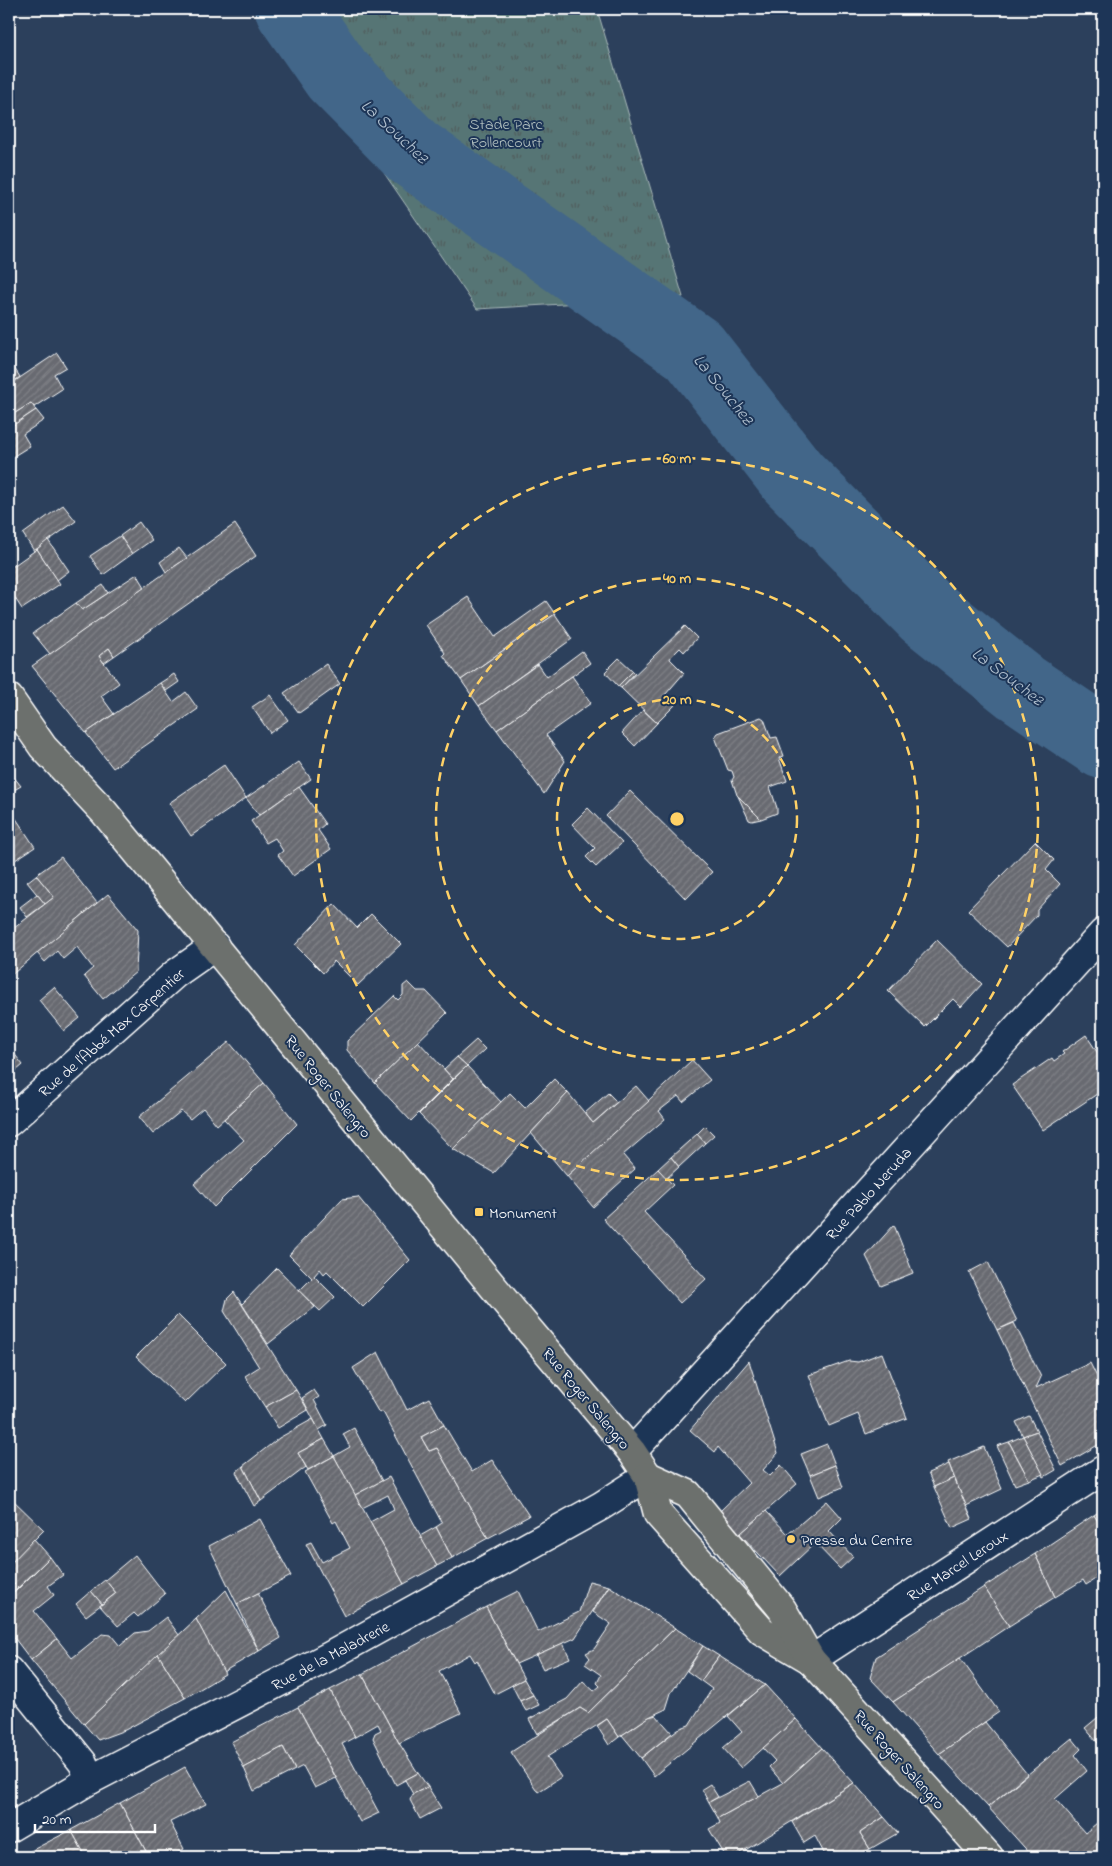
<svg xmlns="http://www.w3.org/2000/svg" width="1112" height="1866" font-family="'Indie Flower',sans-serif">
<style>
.park{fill:url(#park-tufts);stroke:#aababa}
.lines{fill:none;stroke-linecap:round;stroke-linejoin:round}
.river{stroke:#426689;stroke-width:72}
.building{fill:url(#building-hatch);stroke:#fff}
.minor-casing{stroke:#fff;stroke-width:31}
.major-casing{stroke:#fff;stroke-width:31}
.minor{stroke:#1d3557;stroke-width:28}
.major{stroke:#6c706d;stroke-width:28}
.ring{fill:none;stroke:#ffd166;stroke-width:2.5;stroke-dasharray:9 6}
.poi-dot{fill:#ffd166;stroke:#1d3557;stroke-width:2}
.labels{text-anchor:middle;stroke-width:4;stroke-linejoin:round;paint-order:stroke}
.park-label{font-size:16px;fill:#b3c1c0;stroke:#1d3557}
.street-label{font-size:16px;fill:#fff;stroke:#1d3557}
.poi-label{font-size:16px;fill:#fff;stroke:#1d3557;text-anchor:start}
.water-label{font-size:18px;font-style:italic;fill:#b3c2d0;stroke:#1d3557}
.centre{fill:#ffd166;stroke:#1d3557;stroke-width:2.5}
.ring-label{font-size:15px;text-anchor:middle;font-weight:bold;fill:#ffd166;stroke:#1d3557;stroke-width:4;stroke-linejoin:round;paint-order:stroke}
</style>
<defs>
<pattern id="park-tufts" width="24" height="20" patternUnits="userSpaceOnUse" patternTransform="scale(1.25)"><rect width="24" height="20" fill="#567574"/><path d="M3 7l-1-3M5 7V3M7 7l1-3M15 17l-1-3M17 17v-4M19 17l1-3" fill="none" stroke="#505e5e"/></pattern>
<pattern id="building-hatch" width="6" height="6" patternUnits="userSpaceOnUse" patternTransform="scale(1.25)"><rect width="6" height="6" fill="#686a71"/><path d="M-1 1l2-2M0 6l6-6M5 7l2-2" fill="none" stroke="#7f8086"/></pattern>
</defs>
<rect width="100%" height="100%" fill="#2c405c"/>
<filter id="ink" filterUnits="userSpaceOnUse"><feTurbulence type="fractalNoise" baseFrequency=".02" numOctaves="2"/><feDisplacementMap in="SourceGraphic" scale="10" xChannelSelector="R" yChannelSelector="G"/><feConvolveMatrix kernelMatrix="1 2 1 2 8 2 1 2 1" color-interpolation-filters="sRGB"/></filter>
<g filter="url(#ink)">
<path class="park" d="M272 9H597L683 297 477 309Z"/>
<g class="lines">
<path class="river" d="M291 9 337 75 413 152 694 350 793 477 926 612 1020 687 1103 743"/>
</g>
<g class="building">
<path d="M57 353 66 367 54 374 62 389 34 407 31 403 9 417V385Z"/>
<path d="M9 360 20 377 9 385Z"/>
<path d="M31 403 36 410 9 428V417Z"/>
<path d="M36 410 44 420 23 434 30 446 9 459V428Z"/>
<path d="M63 505 76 521 34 551 23 534Z"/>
<path d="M139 522 152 540 132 554 120 536Z"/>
<path d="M235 524 256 556 114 656 109 648 99 656 119 683 101 696 114 714 86 733 32 666Z"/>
<path d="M120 536 132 554 103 575 90 556Z"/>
<path d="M48 540 69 571 57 580 37 549Z"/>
<path d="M179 548 187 558 166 572 160 562Z"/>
<path d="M37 549 60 584 22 609 9 589V569Z"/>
<path d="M137 574 145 587 50 654 33 633 76 603 82 610Z"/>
<path d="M103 585 108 593 82 610 76 603Z"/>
<path d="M468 597 495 637 546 601 555 614 461 680 443 655 445 653 426 625Z"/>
<path d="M555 614 572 639 479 706 461 680Z"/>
<path d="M685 626 697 638 684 652 680 648 671 657 670 659 684 673 665 695 675 705 657 723 621 688Z"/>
<path d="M109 648 114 656 104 663 99 656Z"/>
<path d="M582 651 590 663 497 730 479 706 538 664 547 677Z"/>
<path d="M619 658 633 671 618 686 605 672Z"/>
<path d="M326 664 340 684 299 713 284 693Z"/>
<path d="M633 671 635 673 621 688 618 686Z"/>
<path d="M174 674 179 682 166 691 160 683Z"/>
<path d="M572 676 591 703 546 735 565 761 544 794 497 730Z"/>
<path d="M160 683 173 702 186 692 198 709 113 768 86 733Z"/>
<path d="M270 695 288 720 270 733 252 707Z"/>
<path d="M643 710 657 723 635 746 622 733Z"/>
<path d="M761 717 764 719 771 738 777 737 784 756 779 758 787 781 770 787 777 808V813L761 819 737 795 732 780 734 777 732 771 728 770 715 737 718 733Z"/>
<path d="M299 762 311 779 259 815 246 798Z"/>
<path d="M224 765 246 798 191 836 169 803Z"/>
<path d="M9 771 21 786 9 793Z"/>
<path d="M299 787 325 824 318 830 331 849 293 876 278 855 283 851 275 838 266 843 251 821Z"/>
<path d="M630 791 712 872 686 899 606 816Z"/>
<path d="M738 796 761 819 752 821 749 820Z"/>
<path d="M9 808 35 847 9 864Z"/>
<path d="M588 808 622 843 596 867 586 857 595 848 572 824Z"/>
<path d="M1035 841 1054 860 1046 870 1060 884 1037 910V915L1007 947 968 910Z"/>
<path d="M61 857 97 903 9 977V932L54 897 36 875Z"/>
<path d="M36 875 54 897 45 904 27 882Z"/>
<path d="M37 894 45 904 27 917 20 907Z"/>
<path d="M108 894 138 930 136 972 103 999 84 976 93 968 77 947 63 959 57 951 45 962 37 953Z"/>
<path d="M334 904 357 928 371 914 401 944 358 985 334 961 323 973 295 945Z"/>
<path d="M937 940 982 984 961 1007 953 999 925 1027 888 991Z"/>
<path d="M408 982 417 991H426L447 1013 375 1083 347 1050V1041L394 996 398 1000 403 995V986Z"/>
<path d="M54 987 80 1018 64 1031 39 1000Z"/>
<path d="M1086 1035 1103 1061V1090L1043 1130 1012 1085 1052 1058 1054 1061 1064 1054 1062 1052Z"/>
<path d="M476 1040 485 1049 467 1066 457 1057Z"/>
<path d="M418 1041 453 1079 411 1121 375 1083Z"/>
<path d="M229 1042 264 1083 217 1125 203 1108 190 1119 181 1111 153 1134 139 1117Z"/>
<path d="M9 1047 23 1065 9 1077Z"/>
<path d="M457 1057 467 1066 453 1079 444 1069Z"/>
<path d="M692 1060 710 1080 683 1102 678 1096 659 1111 665 1119 623 1155 635 1169 593 1207 567 1176Z"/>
<path d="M467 1066 501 1102 453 1149 419 1114Z"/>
<path d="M554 1079 568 1093 494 1173 453 1149 510 1093 525 1108Z"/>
<path d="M264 1083 297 1124 214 1207 194 1184 244 1140 224 1119Z"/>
<path d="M636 1086 649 1101 567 1176 531 1133 568 1093 593 1123Z"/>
<path d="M608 1093 617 1102 593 1123 585 1113Z"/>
<path d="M705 1126 714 1135 705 1143 697 1134Z"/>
<path d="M697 1134 705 1143 679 1167 671 1157Z"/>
<path d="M671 1157 679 1167 666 1179 658 1169Z"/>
<path d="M658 1169 673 1185 644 1212 706 1279 680 1303 603 1219Z"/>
<path d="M358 1197 410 1260 363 1307 327 1271 324 1274 320 1269 314 1276 335 1297 320 1311 299 1291 312 1278 289 1255 342 1199Z"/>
<path d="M894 1225 913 1273 881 1286 866 1256Z"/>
<path d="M988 1262 1017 1321 997 1330 969 1272Z"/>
<path d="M277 1268 315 1307 268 1344 242 1304Z"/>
<path d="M234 1292 296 1390 265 1407 245 1376 259 1367 224 1311 227 1299Z"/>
<path d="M178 1315 226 1363 185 1403 136 1357Z"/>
<path d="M1014 1323 1041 1377 1036 1388 1090 1363 1103 1389V1442L1062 1466 997 1330Z"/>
<path d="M378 1352 407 1410 429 1398 444 1425 421 1437 429 1451 437 1448 488 1538 452 1558 436 1527 442 1523 383 1412 379 1413 353 1368Z"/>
<path d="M882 1353 907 1418 866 1434 858 1414 829 1426 809 1375 849 1361 858 1362Z"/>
<path d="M749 1361 778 1453 763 1470 770 1476 781 1465 797 1484 740 1534 720 1511 749 1483 718 1447 715 1452 690 1430Z"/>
<path d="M296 1390 308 1410 278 1428 265 1407Z"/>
<path d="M314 1390 319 1397 314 1400 327 1425 319 1430 302 1398Z"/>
<path d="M1029 1416 1037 1431 1023 1436 1016 1422Z"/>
<path d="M313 1419 324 1439 298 1453 306 1467 261 1501 243 1466 279 1438Z"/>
<path d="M444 1425 472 1472 492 1460 529 1516 488 1538 437 1448 429 1451 421 1437Z"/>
<path d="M354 1428 382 1481 355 1495 334 1456 350 1447 343 1434Z"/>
<path d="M1037 1431 1056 1470 1044 1477 1023 1436Z"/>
<path d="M1023 1436 1043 1474 1029 1480 1009 1442Z"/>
<path d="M324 1439 334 1456 308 1470 298 1453Z"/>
<path d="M1009 1442 1029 1480 1015 1485 997 1446Z"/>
<path d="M827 1444 835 1465 810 1475 801 1454Z"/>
<path d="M984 1447 1002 1489 966 1506 948 1462Z"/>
<path d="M334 1456 404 1584 344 1616 306 1544 311 1542 322 1562 350 1548 336 1521 333 1523 305 1472Z"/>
<path d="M949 1464 954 1478 934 1487 928 1473Z"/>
<path d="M835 1465 843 1487 819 1497 810 1475Z"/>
<path d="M243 1466 261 1501 254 1506 236 1472Z"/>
<path d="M389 1477 437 1566 404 1584 370 1522 394 1509 388 1495 362 1508 355 1495Z"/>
<path d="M954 1478 972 1519 952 1528 934 1487Z"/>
<path d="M9 1496 44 1530 9 1565Z"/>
<path d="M827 1501 842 1518 829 1531 853 1557 840 1569 815 1543 780 1576 740 1534 766 1511 788 1534Z"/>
<path d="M1103 1509V1530L1094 1515Z"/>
<path d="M1094 1515 1103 1530V1574L1086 1585 1083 1580 1055 1597 1035 1554Z"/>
<path d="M260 1519 291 1576 237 1604 209 1546Z"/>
<path d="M436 1527 452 1558 437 1566 420 1536Z"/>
<path d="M34 1539 50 1557 18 1588 9 1579V1565Z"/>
<path d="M1035 1554 1055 1597 1009 1626 984 1587Z"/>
<path d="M135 1555 165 1594 138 1617 134 1613 118 1626 100 1606 116 1593 105 1580Z"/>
<path d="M50 1557 63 1575 48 1586 54 1595 34 1611 57 1639 31 1660 9 1631V1598Z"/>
<path d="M9 1579 18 1588 9 1598Z"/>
<path d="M105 1580 116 1593 102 1604 91 1591Z"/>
<path d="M589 1581 609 1586 575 1638 516 1664 486 1607 518 1591 538 1632 579 1612Z"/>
<path d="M609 1586 675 1628 588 1713 580 1708 537 1734 529 1719 567 1699 583 1681 594 1691 600 1686 597 1683 601 1675 585 1664 590 1658 586 1653 594 1649 611 1624 593 1612Z"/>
<path d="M984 1587 1009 1626 893 1702 870 1678 876 1657Z"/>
<path d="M226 1590 259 1651 223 1672 196 1619Z"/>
<path d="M91 1591 102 1604 86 1616 76 1604Z"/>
<path d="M258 1593 281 1638 259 1651 237 1604Z"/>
<path d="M486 1607 524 1679 495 1694 477 1660 475 1662 470 1654 439 1671 461 1713 399 1743 362 1674Z"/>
<path d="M166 1617 179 1635 84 1724 31 1660 57 1639 72 1658 102 1634 111 1635 120 1646 135 1633 148 1631Z"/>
<path d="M196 1619 225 1674 185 1698 158 1654Z"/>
<path d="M675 1628 703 1646 671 1693 666 1709 649 1717 619 1737 607 1719 547 1757 561 1777 538 1792 511 1752 580 1708 588 1713Z"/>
<path d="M563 1643 570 1658 543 1669 536 1655Z"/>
<path d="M703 1646 719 1656 701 1681 687 1671Z"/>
<path d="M158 1654 185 1698 125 1730 98 1740 84 1724Z"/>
<path d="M719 1656 765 1685 654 1776 641 1758 678 1729 689 1725 712 1689 701 1681Z"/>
<path d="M960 1658 999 1712 939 1754 893 1702Z"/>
<path d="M362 1674 399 1743 418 1773 396 1785 373 1738 375 1733 381 1730 378 1724 355 1737 330 1690Z"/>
<path d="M524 1679 533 1695 520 1701 512 1685Z"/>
<path d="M765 1685 796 1719 741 1768 723 1748 742 1732 728 1716Z"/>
<path d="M330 1690 355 1737 342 1744 379 1813 360 1822 298 1707Z"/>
<path d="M533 1695 539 1705 526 1711 520 1701Z"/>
<path d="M298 1707 336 1778 315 1788 303 1766 295 1770 283 1747 244 1768 231 1742Z"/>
<path d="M1103 1713V1749L1085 1728Z"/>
<path d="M656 1715 672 1733 641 1758 622 1735 649 1717Z"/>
<path d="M607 1719 619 1737 609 1745 597 1726Z"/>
<path d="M796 1719 822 1748 783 1783 769 1767 775 1761 763 1748Z"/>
<path d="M985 1722 1027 1774 988 1807 939 1754Z"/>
<path d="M1072 1738 1081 1749 1075 1755 1087 1771 1055 1799 1085 1833 1103 1818V1857H1033L988 1807Z"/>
<path d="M283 1747 295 1770 254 1791 244 1768Z"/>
<path d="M822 1748 854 1783 734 1857H726L709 1829 720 1823 718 1818 783 1783Z"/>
<path d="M185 1767 206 1804 170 1822 184 1849 173 1855 174 1857H149L120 1803Z"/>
<path d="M418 1773 428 1787 413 1794 405 1780Z"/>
<path d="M750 1781 759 1796 718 1818 709 1802Z"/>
<path d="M854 1783 884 1817 860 1833 870 1849 855 1857H826L815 1836 804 1843 792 1822Z"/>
<path d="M710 1784 718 1797 709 1802 702 1789Z"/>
<path d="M428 1787 441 1808 420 1819 410 1800 413 1794Z"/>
<path d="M120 1803 149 1857H86L71 1830Z"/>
<path d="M884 1817 898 1833 870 1849 860 1833Z"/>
<path d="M71 1830 86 1857H24L23 1855Z"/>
<path d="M746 1849 750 1857H734Z"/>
</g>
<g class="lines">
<defs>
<g id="minor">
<path d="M9 1122 175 974 215 946"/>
<path d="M632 1452 1103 933"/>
<path d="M811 1660 1103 1470"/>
<path d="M9 1671 83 1763 90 1780"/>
<path d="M9 1828 90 1780 328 1657 601 1506 648 1476"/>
</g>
<g id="major">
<path d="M9 698 43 747 104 812 513 1311 632 1452 648 1476 658 1514 762 1631 811 1660"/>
<path d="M648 1476 688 1494 782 1609 811 1660 989 1857"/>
</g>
</defs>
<use href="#minor" class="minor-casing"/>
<use href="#major" class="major-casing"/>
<use href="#minor" class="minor"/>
<use href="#major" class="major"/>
</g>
</g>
<g class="ring">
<circle cx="677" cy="819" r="120"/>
<circle cx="677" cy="819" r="241"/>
<circle cx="677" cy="819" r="361"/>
</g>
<g class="poi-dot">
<rect x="474" y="1207" width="10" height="10" rx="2.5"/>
<circle cx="791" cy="1539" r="5"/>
</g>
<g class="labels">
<g class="park-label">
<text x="506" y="129">Stade Parc<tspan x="506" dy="18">Rollencourt</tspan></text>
</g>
<g class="street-label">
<text transform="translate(111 1032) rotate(-41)" y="6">Rue de l'Abbé Max Carpentier</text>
<text transform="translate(329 1086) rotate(51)" y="6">Rue Roger Salengro</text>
<text transform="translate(868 1193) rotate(-48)" y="6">Rue Pablo Neruda</text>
<text transform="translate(587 1398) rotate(50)" y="6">Rue Roger Salengro</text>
<text transform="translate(957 1565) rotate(-33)" y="6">Rue Marcel Leroux</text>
<text transform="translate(330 1655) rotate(-28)" y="6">Rue de la Maladrerie</text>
<text transform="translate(900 1759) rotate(48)" y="6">Rue Roger Salengro</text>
</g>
<g class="poi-label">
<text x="489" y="1218">Monument</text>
<text x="801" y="1545">Presse du Centre</text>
</g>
<g class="water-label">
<text transform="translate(395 131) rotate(43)" y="6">La Souchez</text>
<text transform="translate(724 389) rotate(51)" y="6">La Souchez</text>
<text transform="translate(1008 676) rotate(37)" y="6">La Souchez</text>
</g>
</g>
<circle cx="677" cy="819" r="8" class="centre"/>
<g class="ring-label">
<text x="677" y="463">60 m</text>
<text x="677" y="583">40 m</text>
<text x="677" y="704">20 m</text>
</g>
<rect width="1112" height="1866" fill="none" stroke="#1d3557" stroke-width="30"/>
<rect x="15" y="15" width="1082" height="1836" fill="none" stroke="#fff" stroke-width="2" filter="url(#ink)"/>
<path d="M35 1824v8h120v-8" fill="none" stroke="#ffffff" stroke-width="2.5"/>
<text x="42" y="1824" font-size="15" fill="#ffffff" stroke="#1d3557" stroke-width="4" paint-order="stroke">20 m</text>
</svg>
